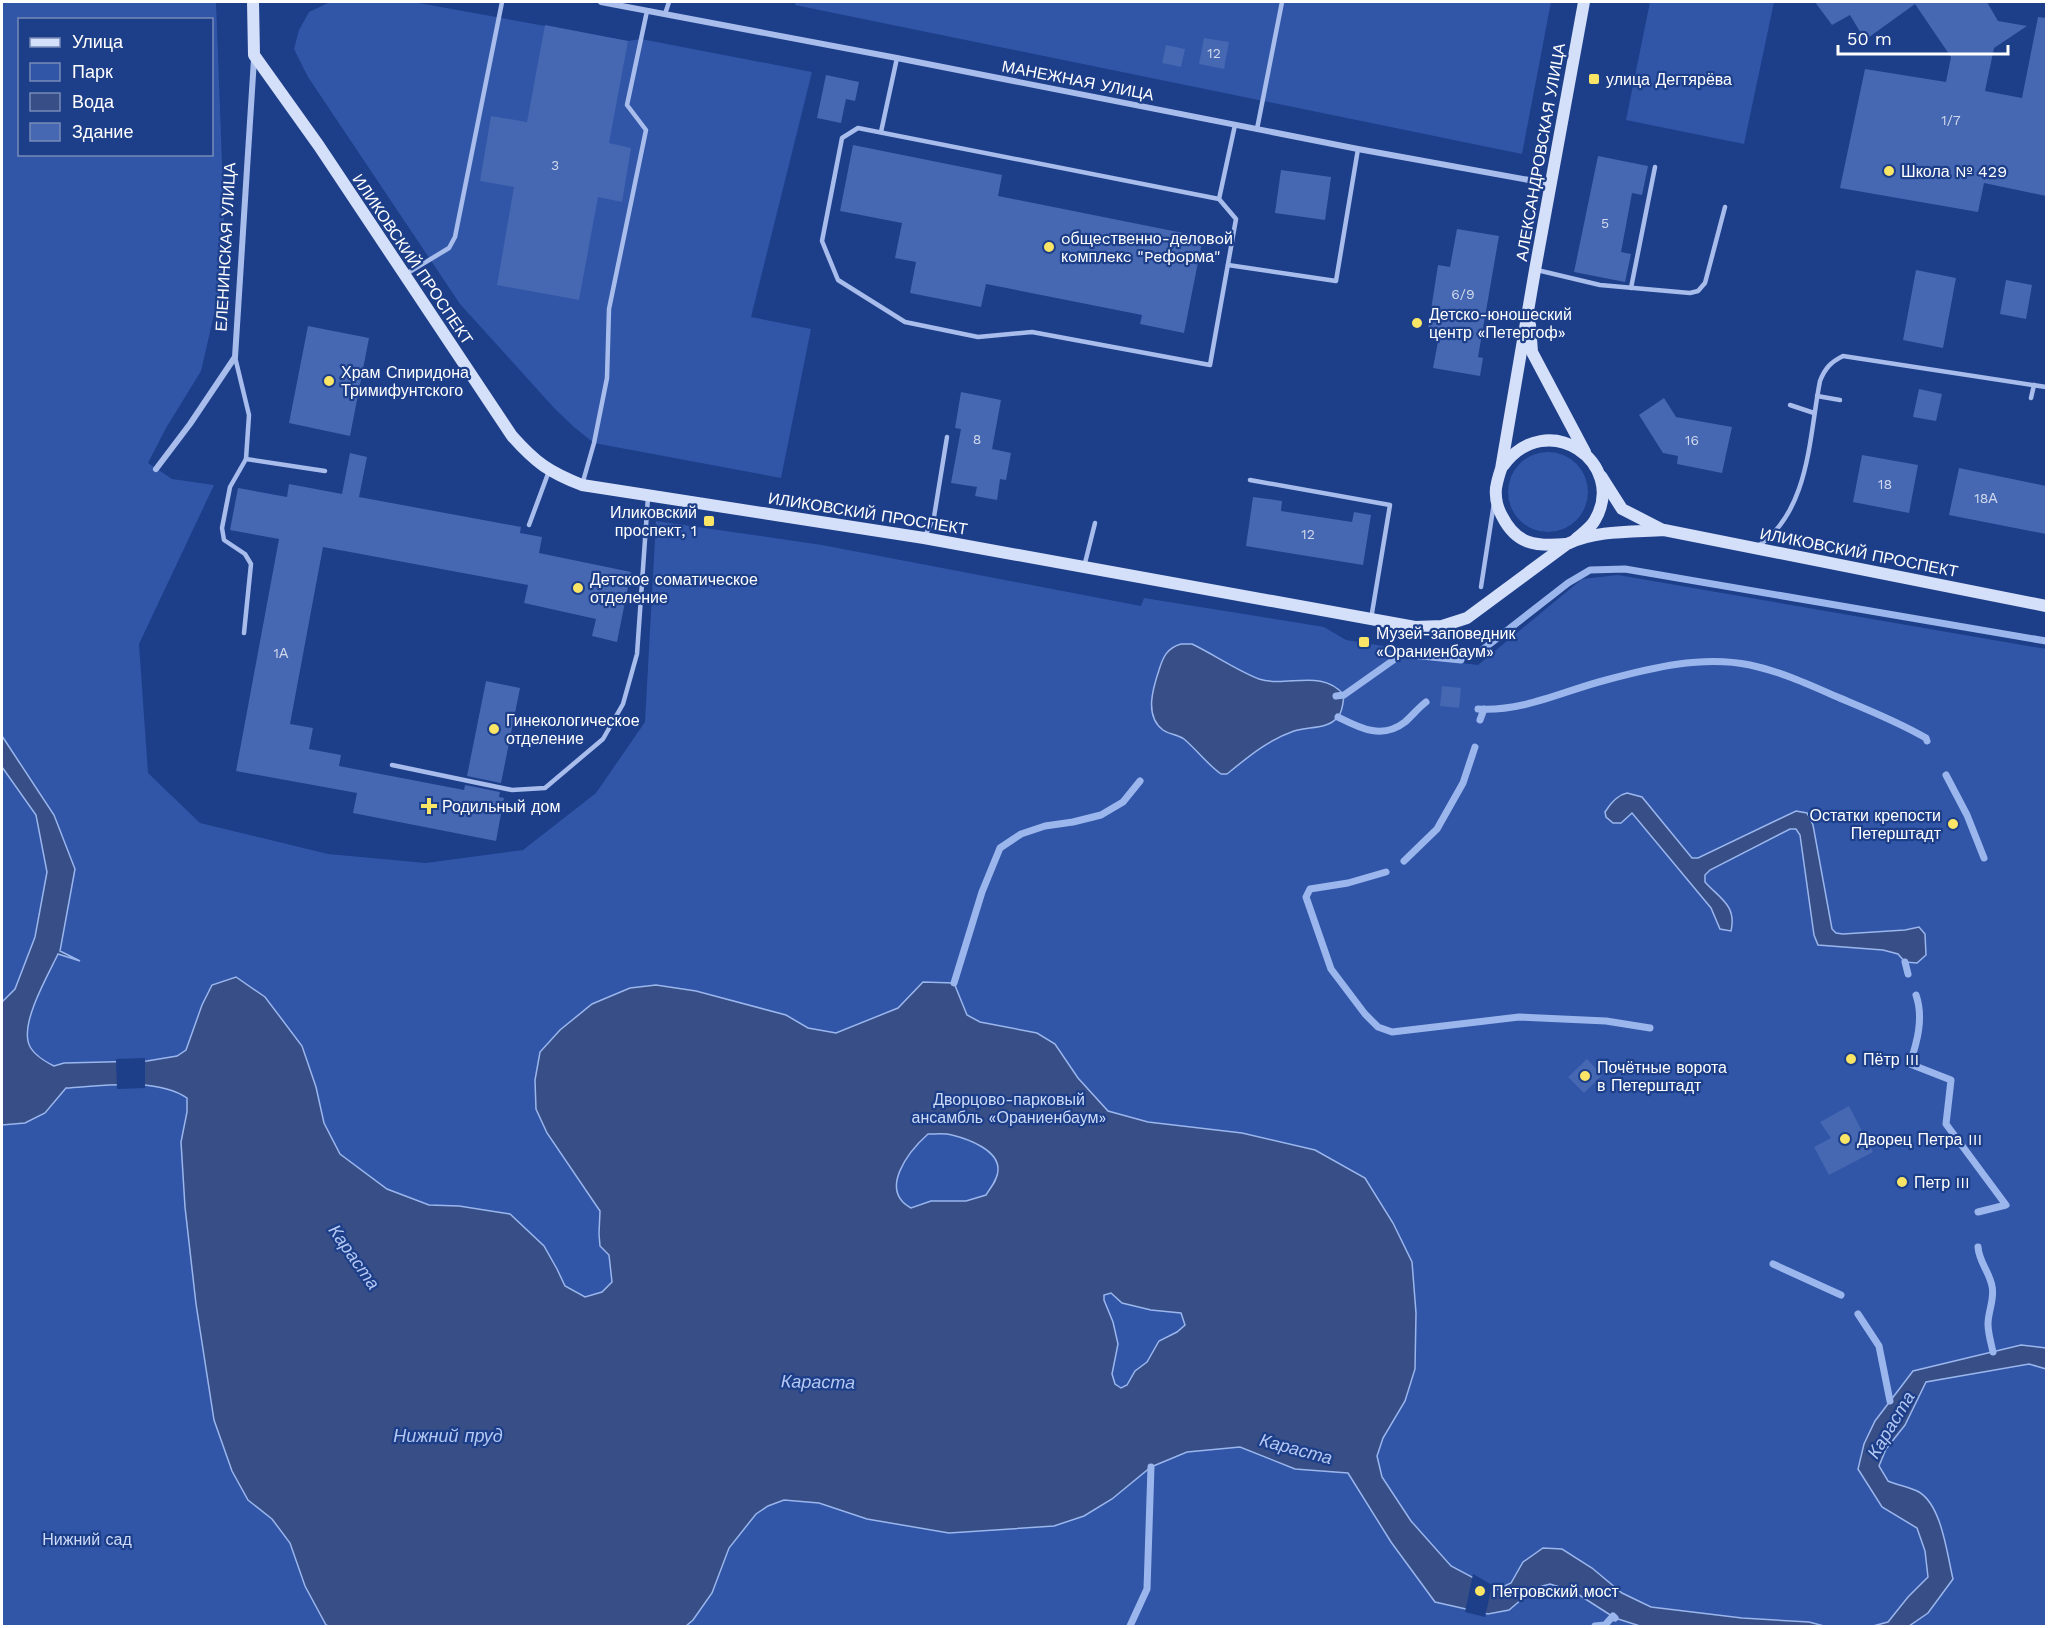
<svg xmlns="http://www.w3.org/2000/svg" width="2048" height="1628" font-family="'Work Sans',sans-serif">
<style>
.green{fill:#3156a7;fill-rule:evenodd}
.water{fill:#374e87;stroke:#9bb6ed;stroke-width:1.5;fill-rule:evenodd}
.pier{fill:#1d3e89}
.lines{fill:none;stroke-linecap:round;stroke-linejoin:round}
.stream{stroke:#9bb6ed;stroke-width:7}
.building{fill:#4667b2}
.lane{stroke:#a8bdec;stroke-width:4.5}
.street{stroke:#a8bdec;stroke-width:6}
.secondary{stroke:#d4dff9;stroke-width:12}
.poi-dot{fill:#fbe567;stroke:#1d3e89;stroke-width:2}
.labels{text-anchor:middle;stroke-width:4.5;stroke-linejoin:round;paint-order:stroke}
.number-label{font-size:14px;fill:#d1d9ec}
.poi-label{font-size:16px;fill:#fff;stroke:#1d3e89;text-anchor:start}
.street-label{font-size:16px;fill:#fff;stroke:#1d3e89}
.park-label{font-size:16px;fill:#cddbf9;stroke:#1d3e89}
.water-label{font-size:18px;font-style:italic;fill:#b4c8f3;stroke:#1d3e89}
</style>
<rect width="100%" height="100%" fill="#1d3e89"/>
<g class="green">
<path d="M2 2H216L224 218 219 293 201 371 166 428 148 463 172 479 214 485 139 644 148 773 200 823 328 854 426 863 523 850 596 793 645 722 656 521 822 545 1141 606 1144 598 1324 627 1346 640 1383 646 1400 656 1470 664 1478 665 1582 579 1618 575 2046 649V1626H2ZM20 20H212V154H20Z"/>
<path d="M330 2H413L628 41 641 39 812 72 751 317 811 329 781 478 594 443 575 428 555 409 460 304 308 77 294 49 299 30 309 12Z"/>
<path d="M796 2H1551L1522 154 795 5Z"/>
<path d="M1650 2H1774L1744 144 1626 120Z"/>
<circle cx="1548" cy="492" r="40"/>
</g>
<g class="water">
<path d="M1181 644H1192C1213 654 1238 671 1259 679 1287 688 1322 668 1344 695 1343 702 1343 711 1338 717 1327 730 1308 726 1294 731 1268 740 1248 757 1227 774H1221C1207 764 1197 750 1184 739 1177 734 1170 735 1163 730 1144 716 1153 688 1159 670 1163 657 1167 648 1181 644Z"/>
<path d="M2 736 54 815 75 869 60 951 80 961 58 954C48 975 23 1018 28 1041 30 1053 44 1061 54 1066L64 1063 147 1061 177 1056 186 1050 202 1005 212 985 236 977 265 997 302 1046 316 1087 324 1123 340 1154 387 1189 429 1205 459 1206 510 1214 544 1246 557 1269 565 1286 585 1297 602 1292 612 1282 609 1255 600 1246 599 1234 600 1211 547 1133 536 1109 535 1080 540 1052 560 1030 592 1004 630 988 656 985 696 991 786 1015 808 1028 836 1033 898 1008 923 982 954 983 967 1015 980 1022 1037 1033 1055 1044 1078 1078 1108 1111 1148 1122 1242 1133 1315 1150 1365 1178 1393 1223 1412 1262 1416 1313 1415 1369 1405 1401 1383 1438 1377 1456 1382 1477 1411 1521 1451 1566 1496 1590 1511 1583 1523 1562 1543 1548 1562 1549 1592 1568 1622 1593 1651 1607 1742 1618 1809 1622 1824 1626H1640L1615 1618 1573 1591 1550 1584 1535 1588 1509 1610 1488 1614 1435 1602 1391 1542 1348 1473 1295 1469 1240 1447 1187 1452 1151 1467 1112 1499 1084 1516 1054 1526 949 1533 867 1519 819 1503 784 1500 768 1506 756 1514 729 1548 712 1593 693 1620 686 1626H329L326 1625 305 1586 290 1543 272 1519 248 1500 232 1471 214 1420 196 1304 185 1207 181 1142 187 1112V1098C157 1077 101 1086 66 1088L45 1113 25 1123 2 1125V1002L15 989 35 937 47 872 36 815 2 767ZM928 1134C936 1134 945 1133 952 1135 968 1139 999 1150 998 1170 998 1179 991 1187 986 1195L966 1201H931L911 1208C878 1190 909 1151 928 1134ZM1111 1293 1122 1303 1151 1310 1181 1313 1185 1325 1177 1332 1159 1341 1147 1362 1135 1371 1127 1385 1121 1388 1115 1384 1112 1374 1118 1344 1113 1322 1104 1300V1295Z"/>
<path d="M1627 793 1642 797 1692 858H1698L1796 811 1807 813 1813 825 1832 929 1836 933 1843 934 1905 930 1919 927 1925 934 1926 955 1917 963 1905 962 1898 954 1883 950 1818 945 1814 935 1800 835 1796 829H1790L1710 870 1705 875V882C1719 898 1737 905 1731 931L1720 929 1711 908 1632 813 1621 823H1613L1606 817 1605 812C1610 804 1617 795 1627 793Z"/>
<path d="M2021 1345 2046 1348V1369L2029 1364 1926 1382 1905 1425 1886 1449 1879 1466 1888 1481C1897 1485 1910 1487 1919 1492 1942 1506 1947 1554 1953 1579L1928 1613 1909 1626H1873L1888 1622 1908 1597 1928 1577 1925 1551 1917 1528 1882 1507 1858 1469 1864 1444 1875 1421 1913 1371Z"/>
</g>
<g class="pier">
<path d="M145 1058V1088L117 1089 116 1059Z"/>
<path d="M1473 1574 1492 1585 1485 1617 1465 1612Z"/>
</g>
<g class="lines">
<g class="stream">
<path d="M1482 650 1568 583 1590 570 1625 569 2046 641"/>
<path d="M1336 696 1344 695 1402 654 1461 660"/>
<path d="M1478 709C1523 712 1563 691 1606 680 1651 668 1702 655 1750 665 1779 671 1808 684 1835 696 1866 709 1897 721 1926 738L1927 741"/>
<path d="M1338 717C1360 728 1382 740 1405 722 1412 716 1418 708 1426 702"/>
<path d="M1480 720 1484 709"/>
<path d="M1946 775 1967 815 1984 858"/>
<path d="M1404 861 1437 829 1463 783 1475 747"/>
<path d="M1386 872 1348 883 1310 889 1306 897 1331 969 1365 1014 1378 1027 1392 1032 1519 1017 1606 1021 1650 1028"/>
<path d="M1905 962 1908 974"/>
<path d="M954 983 982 892 1000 848 1021 834 1045 826 1073 822 1101 815 1123 802 1140 781"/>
<path d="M1916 995C1924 1018 1917 1042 1910 1064L1951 1080 1946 1124 2006 1205 1978 1212"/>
<path d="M1978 1247C1979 1262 1989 1271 1992 1286 1995 1299 1988 1311 1988 1324 1988 1333 1991 1343 1993 1352"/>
<path d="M1773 1264 1841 1295"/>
<path d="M1858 1314 1879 1346 1890 1401"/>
<path d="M1130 1626 1147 1589 1151 1467"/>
<path d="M1595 1626 1605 1625 1613 1616 1615 1618"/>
</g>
</g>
<g class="building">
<path d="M1815 2H1987L1998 21 2027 26 1994 48 1985 91 2022 98 2038 17 2046 18V196L1984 183 1978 212 1840 188 1865 69 1946 82 1951 57 1915 4 1865 40 1850 15 1832 25Z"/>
<path d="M545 25 628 41 609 143 631 148 622 202 598 197 579 300 497 285 514 187 480 181 491 116 527 122Z"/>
<path d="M1204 38 1229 42 1224 69 1199 64Z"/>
<path d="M1166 45 1185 49 1181 67 1162 63Z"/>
<path d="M826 75 859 82 855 101 846 99 841 123 817 118Z"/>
<path d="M853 145 1002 175 998 196 1203 237 1184 333 1140 324 1142 315 986 284 981 307 910 293 916 262 895 258 902 223 840 211Z"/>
<path d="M1598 156 1648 166 1642 195 1632 193 1621 252 1631 254 1625 282 1574 272Z"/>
<path d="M1281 170 1331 177 1325 220 1275 213Z"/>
<path d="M1457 229 1499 236 1478 357 1483 358 1480 376 1433 368 1440 331 1428 329 1438 265 1450 267Z"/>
<path d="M1916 270 1956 278 1943 348 1903 340Z"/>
<path d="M2006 280 2032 285 2026 319 2000 314Z"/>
<path d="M308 326 369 338 350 436 289 423Z"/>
<path d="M1919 389 1942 394 1936 421 1913 417Z"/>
<path d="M961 392 1001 400 992 449 1011 453 1006 480 1000 479 997 500 975 496 977 487 951 483 961 429 955 428Z"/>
<path d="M1664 398 1676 417 1732 427 1722 473 1677 464 1678 456 1663 453 1639 415Z"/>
<path d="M350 453 367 457 359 497 521 527 520 533 542 537 539 553 631 572 617 642 592 636 596 619 524 603 528 585 323 547 290 724 313 728 309 749 341 755 339 766 464 790 465 785 500 792 499 797 504 798 496 841 353 813 357 793 236 771 279 539 230 530 238 488 287 497 289 484 342 494Z"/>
<path d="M1862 455 1918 465 1909 513 1853 502Z"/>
<path d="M1959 468 2046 486V534L1949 515Z"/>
<path d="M1253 497 1282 501 1281 511 1352 522 1354 512 1371 515 1363 565 1246 546Z"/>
<path d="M486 681 520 688 501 783 467 776Z"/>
<path d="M1442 686 1461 688 1459 708 1440 706Z"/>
<path d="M1587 1059 1602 1075 1584 1093 1568 1077Z"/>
<path d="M1849 1106 1873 1152 1829 1175 1814 1147 1831 1138 1820 1122Z"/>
</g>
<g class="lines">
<g class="lane">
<path d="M665 14 669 2"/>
<path d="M858 128 1219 199 1236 219 1210 365 1032 332 978 337 905 322 838 280 822 241 842 138Z"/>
<path d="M1257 129 1282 2"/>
<path d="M881 132 897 58"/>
<path d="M1219 199 1235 125"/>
<path d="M1228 265 1336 281 1358 149"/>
<path d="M1537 270 1600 285 1690 293 1698 291 1705 283 1725 207"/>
<path d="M406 274 449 248 455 237 502 2"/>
<path d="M1631 288 1655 167"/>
<path d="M235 357 249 415 246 459 230 487 222 528 224 540 245 554 251 564 244 633"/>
<path d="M1817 396 1840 400"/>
<path d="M2031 398 2034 385"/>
<path d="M1790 405 1814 413"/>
<path d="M246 459 325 471"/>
<path d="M1250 480 1390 505 1371 619"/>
<path d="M582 485 594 443 607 378 609 309 646 130 627 105 647 11"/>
<path d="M529 525 549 471"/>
<path d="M924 538 934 517 947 437"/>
<path d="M1758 546C1810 511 1809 436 1820 381 1825 368 1831 362 1843 356L2046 387"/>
<path d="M1084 567 1095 523"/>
<path d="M1481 587 1494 503"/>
<path d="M392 765 512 790 545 788 603 739 623 704 637 654 648 497"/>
</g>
<g class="street">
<path d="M601 2 897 58 1358 149 1551 184"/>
<path d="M156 469 190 424 235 357 254 59"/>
</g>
<g class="secondary">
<path d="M253 2 254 55 319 146 512 436C536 463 549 472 582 485L924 538 1415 627 1442 626 1467 618 1567 544C1596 530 1632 532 1664 530L2046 606"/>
<path d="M1530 325 1532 352 1585 452"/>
<path d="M1503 466C1547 406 1628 463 1595 520 1591 528 1581 534 1575 540"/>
<path d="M1601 476 1622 509 1663 530"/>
<path d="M1566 544C1535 547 1516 544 1502 516 1497 507 1495 498 1496 488 1497 482 1499 475 1501 469L1535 270 1584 2"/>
</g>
</g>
<g class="poi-dot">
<rect x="1588" y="73" width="12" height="12" rx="3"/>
<circle cx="1889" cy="171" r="6"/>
<circle cx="1049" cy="247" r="6"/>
<circle cx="1417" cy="323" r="6"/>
<circle cx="329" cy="381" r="6"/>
<rect x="703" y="515" width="12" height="12" rx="3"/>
<circle cx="578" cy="588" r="6"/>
<rect x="1358" y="636" width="12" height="12" rx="3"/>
<circle cx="494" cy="729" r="6"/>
<path d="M426 797h6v6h6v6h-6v6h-6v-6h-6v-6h6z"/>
<circle cx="1953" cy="824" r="6"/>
<circle cx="1851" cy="1059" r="6"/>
<circle cx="1585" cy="1076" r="6"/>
<circle cx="1845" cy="1139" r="6"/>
<circle cx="1902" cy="1182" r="6"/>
<circle cx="1480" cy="1591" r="6"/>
</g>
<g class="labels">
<g class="number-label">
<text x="1214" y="58">12</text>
<text x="1951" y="125">1/7</text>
<text x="555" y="170">3</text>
<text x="1605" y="228">5</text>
<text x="1463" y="299">6/9</text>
<text x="977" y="444">8</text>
<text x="1692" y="445">16</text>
<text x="1885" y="489">18</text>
<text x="1986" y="503">18А</text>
<text x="1308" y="539">12</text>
<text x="281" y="658">1А</text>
</g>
<g class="poi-label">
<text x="1606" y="85">улица Дегтярёва</text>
<text x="1901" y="177">Школа № 429</text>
<text x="1061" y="244">oбщеcтвенно-деловoй<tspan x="1061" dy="18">кoмплeкc "Peфoрма"</tspan></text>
<text x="1429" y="320">Детско-юношеский<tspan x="1429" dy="18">центр «Петергоф»</tspan></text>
<text x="341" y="378">Храм Спиридона<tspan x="341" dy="18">Тримифунтского</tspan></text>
<text x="697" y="518" text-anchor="end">Иликовский<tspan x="697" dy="18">проспект, 1</tspan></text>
<text x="590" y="585">Детское соматическое<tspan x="590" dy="18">отделение</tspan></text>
<text x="1376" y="639">Музей-заповедник<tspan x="1376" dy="18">«Ораниенбаум»</tspan></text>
<text x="506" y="726">Гинекологическое<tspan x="506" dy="18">отделение</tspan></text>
<text x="442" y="812">Родильный дом</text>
<text x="1941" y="821" text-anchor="end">Остатки крепости<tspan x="1941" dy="18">Петерштадт</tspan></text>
<text x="1863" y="1065">Пётр III</text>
<text x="1597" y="1073">Почётные ворота<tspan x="1597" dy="18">в Петерштадт</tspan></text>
<text x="1857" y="1145">Дворец Петра III</text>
<text x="1914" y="1188">Петр III</text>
<text x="1492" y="1597">Петровский мост</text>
</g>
<g class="street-label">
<text transform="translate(1078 80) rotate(11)" y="6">МАНЕЖНАЯ УЛИЦА</text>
<text transform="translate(1540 152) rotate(-80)" y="6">АЛЕКСАНДРОВСКАЯ УЛИЦА</text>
<text transform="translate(225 247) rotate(-87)" y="6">ЕЛЕНИНСКАЯ УЛИЦА</text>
<text transform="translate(413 259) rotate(56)" y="6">ИЛИКОВСКИЙ ПРОСПЕКТ</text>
<text transform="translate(868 513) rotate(9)" y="6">ИЛИКОВСКИЙ ПРОСПЕКТ</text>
<text transform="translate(1859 552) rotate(11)" y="6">ИЛИКОВСКИЙ ПРОСПЕКТ</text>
</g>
<g class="park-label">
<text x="1009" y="1105">Дворцово-парковый<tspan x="1009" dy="18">ансамбль «Ораниенбаум»</tspan></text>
<text x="87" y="1545">Нижний сад</text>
</g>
<g class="water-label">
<text transform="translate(354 1257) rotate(55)" y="6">Караста</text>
<text transform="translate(818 1382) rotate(1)" y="6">Караста</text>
<text transform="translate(1891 1425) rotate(-59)" y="6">Караста</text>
<text x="448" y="1442">Нижний пруд</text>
<text transform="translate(1296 1449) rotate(15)" y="6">Караста</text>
</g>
</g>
<rect width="2048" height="1628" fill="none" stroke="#ffffff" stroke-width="6"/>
<rect x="18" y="18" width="195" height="138" fill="#1d3e89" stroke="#778bb8" stroke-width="1.5"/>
<rect x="30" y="38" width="30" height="9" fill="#d4dff9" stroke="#778bb8" stroke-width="1.5"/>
<text x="72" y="48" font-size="18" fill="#ffffff">Улица</text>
<rect x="30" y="63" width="30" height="18" fill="#3156a7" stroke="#778bb8" stroke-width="1.5"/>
<text x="72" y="78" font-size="18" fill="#ffffff">Парк</text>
<rect x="30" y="93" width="30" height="18" fill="#374e87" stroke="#778bb8" stroke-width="1.5"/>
<text x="72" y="108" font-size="18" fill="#ffffff">Вода</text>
<rect x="30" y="123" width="30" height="18" fill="#4667b2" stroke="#778bb8" stroke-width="1.5"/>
<text x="72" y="138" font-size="18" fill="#ffffff">Здание</text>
<path d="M1838 45v9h170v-9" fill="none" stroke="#ffffff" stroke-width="3"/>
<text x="1847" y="45" font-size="18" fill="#ffffff" stroke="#1d3e89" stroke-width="4.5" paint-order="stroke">50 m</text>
</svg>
